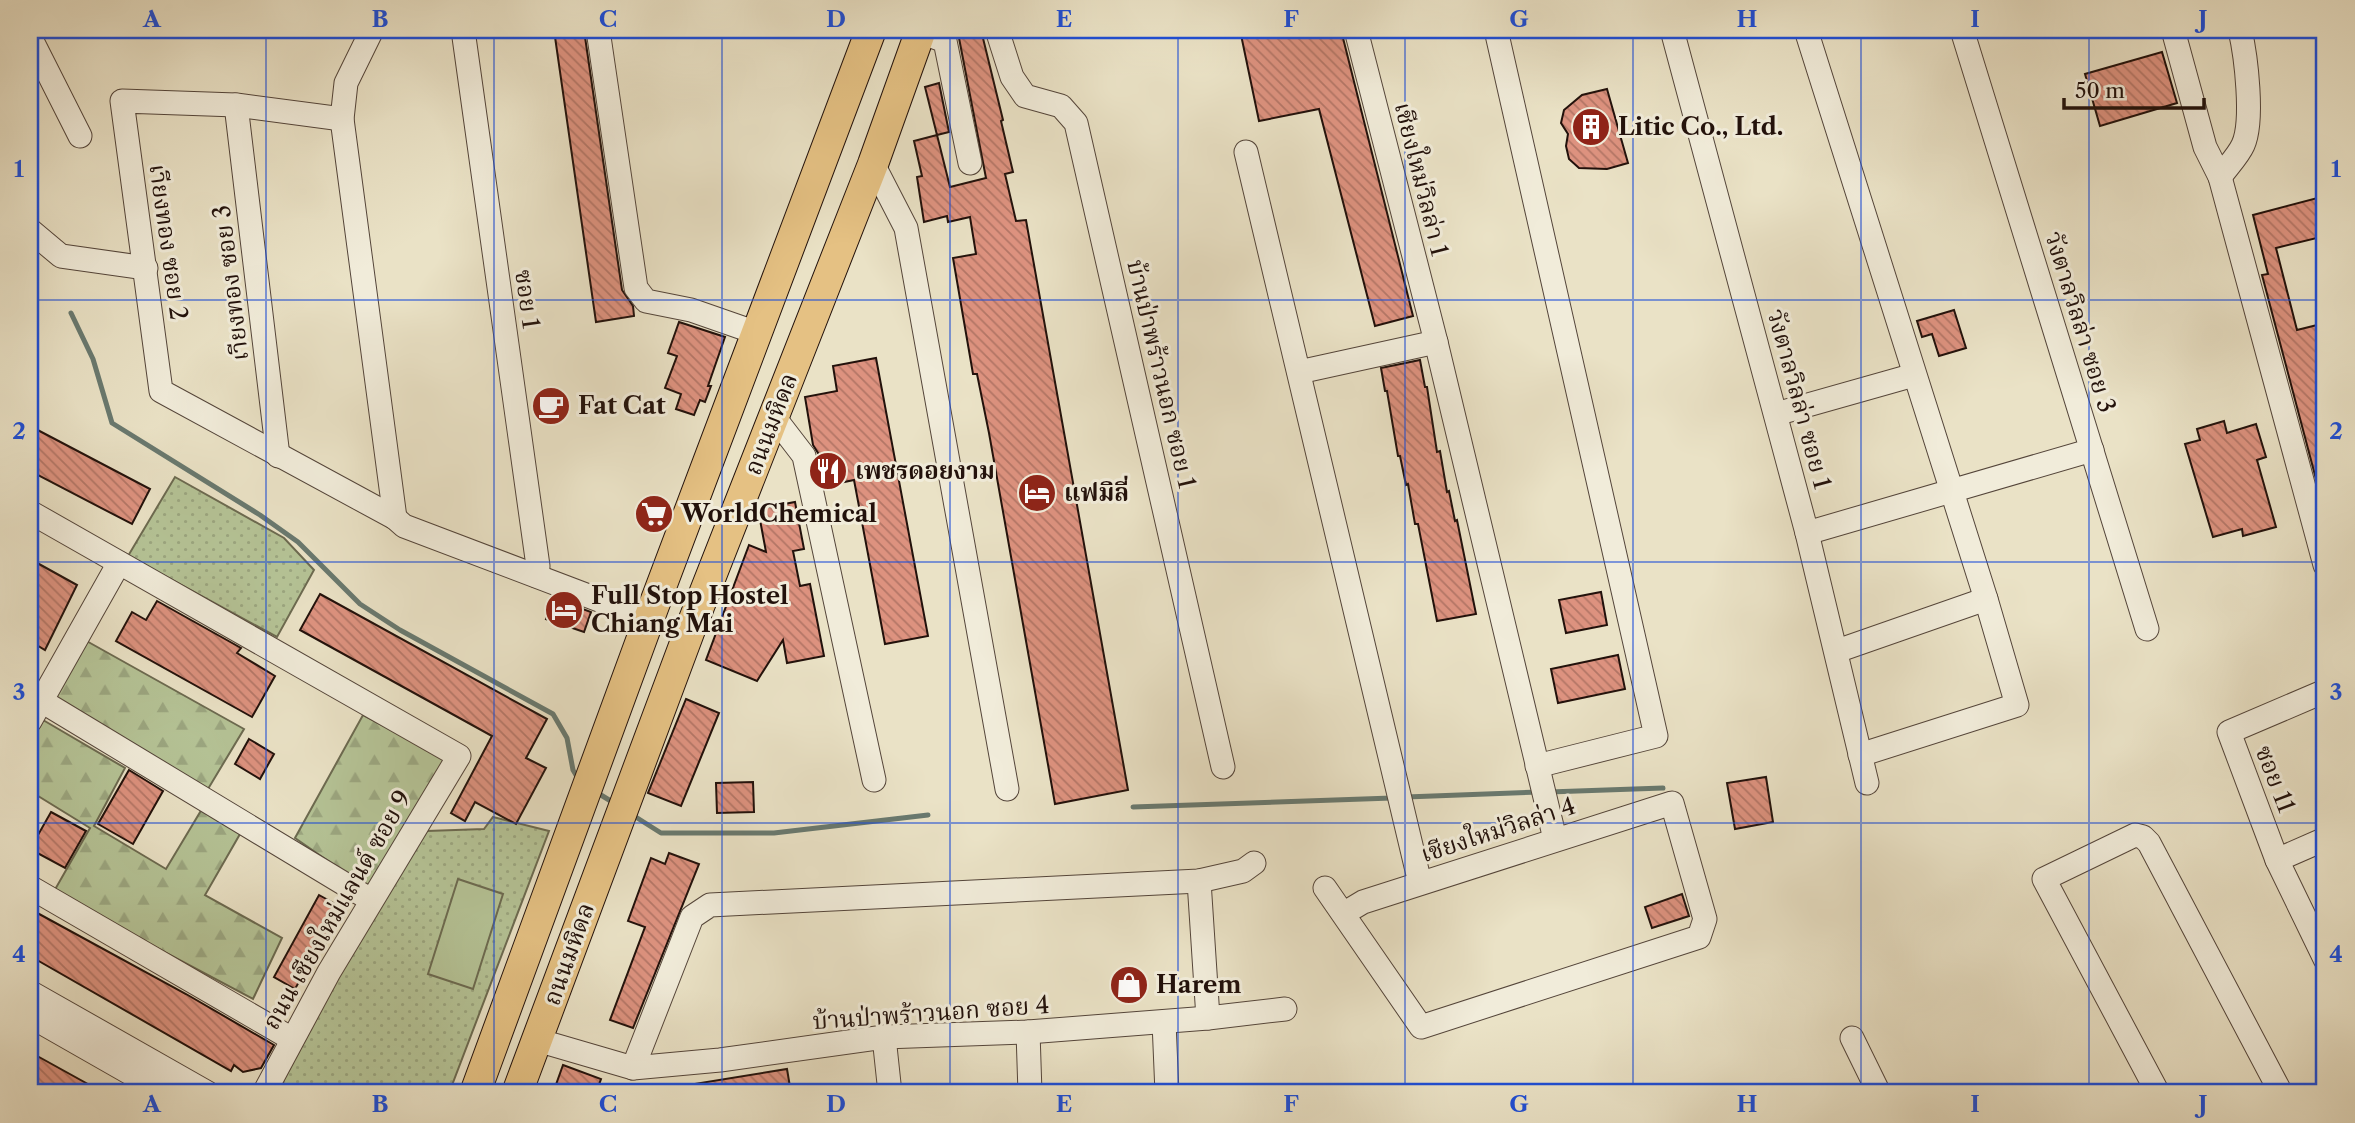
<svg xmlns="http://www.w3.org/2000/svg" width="2355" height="1123" font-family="'Libre Caslon Text','Noto Serif Thai',serif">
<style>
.grass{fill:url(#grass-dots);stroke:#6c6a50;stroke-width:2}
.forest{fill:url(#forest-firs);stroke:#6c6a50;stroke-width:2}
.garden{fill:#b5c396;stroke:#6c6a50;stroke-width:2}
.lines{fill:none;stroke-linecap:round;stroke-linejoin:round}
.stream{stroke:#69796f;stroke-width:5}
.building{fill:url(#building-back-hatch);stroke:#22110b;stroke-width:2}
.minor-casing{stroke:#54453a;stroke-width:25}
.major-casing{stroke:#22110b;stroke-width:32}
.minor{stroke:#f1ecda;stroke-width:23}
.major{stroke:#e5c183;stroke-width:30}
.grid{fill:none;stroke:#1d4ed8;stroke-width:2;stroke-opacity:0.55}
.labels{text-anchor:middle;stroke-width:6;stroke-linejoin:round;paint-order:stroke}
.poi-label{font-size:24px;font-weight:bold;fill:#22110b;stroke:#f1ecda;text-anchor:start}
.street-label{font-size:24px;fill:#22110b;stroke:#f1ecda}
.neatline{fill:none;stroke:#1d4ed8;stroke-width:2.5}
.grid-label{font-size:23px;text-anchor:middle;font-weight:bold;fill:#1d4ed8}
</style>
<defs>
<pattern id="grass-dots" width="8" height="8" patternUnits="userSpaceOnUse" patternTransform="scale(1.75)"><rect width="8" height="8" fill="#b5c396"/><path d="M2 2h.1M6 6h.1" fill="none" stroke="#9ba680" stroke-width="1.8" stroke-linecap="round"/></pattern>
<pattern id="forest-firs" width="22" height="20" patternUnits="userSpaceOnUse" patternTransform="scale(1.75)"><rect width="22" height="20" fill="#b5c396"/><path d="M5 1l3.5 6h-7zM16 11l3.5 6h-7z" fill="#9ba680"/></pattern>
<pattern id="building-back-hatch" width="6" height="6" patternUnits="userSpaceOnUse" patternTransform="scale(1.75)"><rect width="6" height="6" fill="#dd927f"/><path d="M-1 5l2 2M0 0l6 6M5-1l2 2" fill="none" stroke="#b37666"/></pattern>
</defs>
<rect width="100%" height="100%" fill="#eae2c6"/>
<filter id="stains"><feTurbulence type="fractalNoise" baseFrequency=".00286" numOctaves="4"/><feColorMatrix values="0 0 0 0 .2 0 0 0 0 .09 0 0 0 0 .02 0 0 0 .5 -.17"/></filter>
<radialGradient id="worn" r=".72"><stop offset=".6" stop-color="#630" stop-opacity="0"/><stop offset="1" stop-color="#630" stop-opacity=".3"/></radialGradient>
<g class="grass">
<path d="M175 477 284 538 314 570 277 637 128 556Z"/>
<path d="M493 817 549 831 449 1093H274L376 907 427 831 484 829Z"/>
</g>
<g class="forest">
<path d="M83 639 244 729 208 789 50 698Z"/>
<path d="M363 715 449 760 370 890 295 838Z"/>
<path d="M43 720 125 768 94 826 166 869 202 809 240 834 205 895 282 938 253 999 53 893 90 828 30 791V744Z"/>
</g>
<path class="garden" d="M458 879 503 894 473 989 428 974Z"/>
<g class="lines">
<g class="stream">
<path d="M71 313 93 359 112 423 260 515 298 542 360 604 400 630 553 714 567 738 573 770 579 780"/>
<path d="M596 792 614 803"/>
<path d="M1549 792 1663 788"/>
<path d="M1406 797 1539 792"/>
<path d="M1133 807 1392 798"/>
<path d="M631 814 661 833H774L928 815"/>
</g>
</g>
<g class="building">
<path d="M554 30H584L622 290 633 306 634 316 596 322Z"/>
<path d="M953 30H981L1003 120 1001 121 1013 172 1005 174 1016 221 1026 220 1128 790 1055 804 989 433 977 374H973L953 258 976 254 970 217 948 222 947 216 924 222 917 177 922 176 914 141 937 135 950 187 986 178 959 38Z"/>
<path d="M1240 30H1341L1413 316 1375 326 1319 109 1259 121Z"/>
<path d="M2162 52 2177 103 2100 126 2085 74Z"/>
<path d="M939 83 949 132 937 135 925 87Z"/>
<path d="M1607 89 1628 163 1607 169 1579 168 1569 159 1566 146 1568 134 1561 123 1564 110 1582 95Z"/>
<path d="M2325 196V236L2276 248 2297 330 2325 323V493L2320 494 2262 275 2268 274 2253 215Z"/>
<path d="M1954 310 1966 348 1939 356 1932 334 1922 337 1917 321Z"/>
<path d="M679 322 725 337 708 386H711L705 402 700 400 694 415 676 409 681 394 665 388 677 356 668 353Z"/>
<path d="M876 358 928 636 885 644 854 480 825 486 818 453 813 445 805 397 837 391 833 366Z"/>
<path d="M1420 360 1425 387H1427L1437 452 1440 451 1447 492 1449 491 1455 521 1457 520 1476 614 1437 621 1418 524H1415L1408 484 1406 485 1400 456H1398L1387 391H1385L1381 368Z"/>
<path d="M2224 421 2227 433 2256 424 2266 457 2257 460 2276 527 2243 536 2242 529 2213 537 2185 444 2200 440 2197 429Z"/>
<path d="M30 426 150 489 132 524 30 471Z"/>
<path d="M795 502 804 549 793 551 800 586 810 584 824 656 787 663 783 640 757 681 706 660 749 545 766 552 758 509Z"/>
<path d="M30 559 77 585 45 650 30 641Z"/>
<path d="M1601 592 1607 625 1566 633 1559 600Z"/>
<path d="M320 594 547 719 526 758 546 768 516 824 475 802 465 821 451 813 492 736 300 630Z"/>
<path d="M553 598 591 612 584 632 546 619Z"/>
<path d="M157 601 241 648 237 653 275 676 252 717 116 641 132 612 146 620Z"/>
<path d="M1618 655 1625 689 1558 703 1551 669Z"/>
<path d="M686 699 719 713 681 806 648 793Z"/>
<path d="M249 739 274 754 260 779 235 764Z"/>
<path d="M129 770 163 791 133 844 98 824Z"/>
<path d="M1766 777 1773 822 1735 829 1727 783Z"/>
<path d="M753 782 754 812 717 813 716 783Z"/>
<path d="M51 812 86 831 65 868 30 849Z"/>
<path d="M669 853 699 864 633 1028 610 1020 645 927 628 921 651 858 665 864Z"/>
<path d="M1682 894 1689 916 1652 928 1645 907Z"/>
<path d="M319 895 344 909 323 948 319 946 295 989 274 977Z"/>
<path d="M30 909 186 994 274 1045 261 1068 243 1072 234 1065 231 1071 30 956Z"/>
<path d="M30 1052 104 1093H30Z"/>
<path d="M563 1065 601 1079 596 1093H553Z"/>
<path d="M787 1069 791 1093H689L688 1085Z"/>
</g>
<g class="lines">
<defs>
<g id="minor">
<path d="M372 30 346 83 342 119 395 518"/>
<path d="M463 30 538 566 537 576"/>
<path d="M598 30 636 288 646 301 691 310 757 333"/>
<path d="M997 30 1012 77 1025 96 1061 106 1076 123 1223 767"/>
<path d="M1356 30 1436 342 1555 839"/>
<path d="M1496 30 1656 736 1537 766"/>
<path d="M1672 30 1807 533 1867 783"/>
<path d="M1806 30 1986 599 2017 705 1860 755"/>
<path d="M1962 30 2147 629"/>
<path d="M2173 30 2205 147 2220 177 2325 565"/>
<path d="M920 32 945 41 970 163"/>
<path d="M30 37 80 136"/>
<path d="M236 105 278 456"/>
<path d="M342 119 236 105 122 101 161 391 395 518 404 526 649 619"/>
<path d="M1246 152 1420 883"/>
<path d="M873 164 906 228 1007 789"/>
<path d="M2220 177C2227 167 2238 156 2243 145 2254 121 2246 56 2240 30"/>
<path d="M30 230 61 256 146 268"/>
<path d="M1299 372 1436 342"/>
<path d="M1776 414 1914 375"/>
<path d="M774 417 804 456 874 780"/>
<path d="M30 512 459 756 329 972 264 1093"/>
<path d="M1807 533 2092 450"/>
<path d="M1837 651 1986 599"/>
<path d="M2325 691 2229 732 2277 860 2325 959"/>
<path d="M30 694 371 900"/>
<path d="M30 721 119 563"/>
<path d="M2277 860 2325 839"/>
<path d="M1199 881 1208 1018"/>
<path d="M30 887 292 1039"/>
<path d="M1325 888 1421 1027 1699 937 1705 919 1672 803 1363 902 1343 914"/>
<path d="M30 992 208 1093"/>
<path d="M30 1016 165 1093"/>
<path d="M1164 1022 1167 1093"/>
<path d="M1028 1032 1030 1093"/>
<path d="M884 1037 890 1093"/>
<path d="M1852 1038 1879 1093"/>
<path d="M537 1040 633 1068 720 1060 884 1037 1028 1032 1208 1018 1285 1009"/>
<path d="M633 1068 692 917 710 905 1199 881 1243 871 1254 863"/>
<path d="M2158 1093 2044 879 2135 835 2143 837 2149 843 2281 1093"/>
</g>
<g id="major">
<path d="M475 1093 653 608 871 30"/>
<path d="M517 1093 691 627 873 164 921 30"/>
</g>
</defs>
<use href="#minor" class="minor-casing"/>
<use href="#major" class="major-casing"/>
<use href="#minor" class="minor"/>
<use href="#major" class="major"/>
</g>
<path class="grid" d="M266 30V1093M494 30V1093M722 30V1093M950 30V1093M1178 30V1093M1405 30V1093M1633 30V1093M1861 30V1093M2089 30V1093M30 300H2325M30 562H2325M30 823H2325"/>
<defs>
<symbol id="building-disc" viewBox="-11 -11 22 22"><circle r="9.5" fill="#8f2418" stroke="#f1ecda"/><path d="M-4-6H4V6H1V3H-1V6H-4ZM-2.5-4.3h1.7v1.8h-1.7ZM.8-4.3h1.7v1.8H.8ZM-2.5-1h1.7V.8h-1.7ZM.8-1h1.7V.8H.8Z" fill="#fff"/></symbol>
<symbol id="cafe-disc" viewBox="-11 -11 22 22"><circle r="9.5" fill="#8f2418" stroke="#f1ecda"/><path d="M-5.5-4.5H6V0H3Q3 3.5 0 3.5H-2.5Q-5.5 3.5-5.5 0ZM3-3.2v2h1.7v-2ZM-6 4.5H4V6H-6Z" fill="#fff"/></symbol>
<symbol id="restaurant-disc" viewBox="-11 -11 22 22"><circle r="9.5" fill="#8f2418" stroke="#f1ecda"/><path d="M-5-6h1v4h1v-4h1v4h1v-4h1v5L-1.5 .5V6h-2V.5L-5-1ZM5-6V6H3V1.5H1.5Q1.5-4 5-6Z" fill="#fff"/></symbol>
<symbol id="hotel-disc" viewBox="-11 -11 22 22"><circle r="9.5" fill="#8f2418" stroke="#f1ecda"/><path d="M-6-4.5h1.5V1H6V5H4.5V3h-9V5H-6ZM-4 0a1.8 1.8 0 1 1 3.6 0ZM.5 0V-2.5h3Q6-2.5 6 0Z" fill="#fff"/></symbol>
<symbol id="supermarket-disc" viewBox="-11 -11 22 22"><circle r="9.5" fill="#8f2418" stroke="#f1ecda"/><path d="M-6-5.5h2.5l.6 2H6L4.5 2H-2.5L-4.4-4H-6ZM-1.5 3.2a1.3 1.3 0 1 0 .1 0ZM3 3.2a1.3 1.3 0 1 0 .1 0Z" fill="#fff"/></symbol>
<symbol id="shop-disc" viewBox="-11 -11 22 22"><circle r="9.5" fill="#8f2418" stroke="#f1ecda"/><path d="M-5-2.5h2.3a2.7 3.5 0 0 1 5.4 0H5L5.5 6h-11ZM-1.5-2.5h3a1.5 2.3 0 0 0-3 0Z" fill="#fff"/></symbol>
</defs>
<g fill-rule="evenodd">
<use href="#building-disc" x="1569" y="105" width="44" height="44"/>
<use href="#cafe-disc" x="529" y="384" width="44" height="44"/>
<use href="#restaurant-disc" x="806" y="449" width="44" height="44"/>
<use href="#hotel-disc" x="1015" y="471" width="44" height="44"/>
<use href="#supermarket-disc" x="632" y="492" width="44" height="44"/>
<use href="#hotel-disc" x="542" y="588" width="44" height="44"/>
<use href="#shop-disc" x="1107" y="963" width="44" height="44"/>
</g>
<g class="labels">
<g class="poi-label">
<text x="1618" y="135">Litic Co., Ltd.</text>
<text x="578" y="414">Fat Cat</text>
<text x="855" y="479">เพชรดอยงาม</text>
<text x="1064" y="501">แฟมิลี่</text>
<text x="681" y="522">WorldChemical</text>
<text x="591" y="604">Full Stop Hostel<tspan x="591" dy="28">Chiang Mai</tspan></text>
<text x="1156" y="993">Harem</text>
</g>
<g class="street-label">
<text transform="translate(1421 179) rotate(76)" y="8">เชียงใหม่วิลล่า 1</text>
<text transform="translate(168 242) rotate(82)" y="8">เาียงทอง ซอย 2</text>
<text transform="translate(231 283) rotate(-97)" y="8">เาียงทอง ซอย 3</text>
<text transform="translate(527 299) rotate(82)" y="8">ซอย 1</text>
<text transform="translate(2080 322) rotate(73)" y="8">วังตาลวิลล่า ซอย 3</text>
<text transform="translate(1161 374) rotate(77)" y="8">บ้านป่าพร้าวนอก ซอย 1</text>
<text transform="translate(1799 399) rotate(75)" y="8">วังตาลวิลล่า ซอย 1</text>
<text transform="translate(771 424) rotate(-69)" y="8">ถนนมหิดล</text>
<text transform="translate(2275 779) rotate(69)" y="8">ซอย 11</text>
<text transform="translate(1498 830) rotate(-18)" y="8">เชียงใหม่วิลล่า 4</text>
<text transform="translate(337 910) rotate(-60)" y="8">ถนน เชียงใหม่แลนด์ ซอย 9</text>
<text transform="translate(569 954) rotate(-70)" y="8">ถนนมหิดล</text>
<text transform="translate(931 1013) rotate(-4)" y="8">บ้านป่าพร้าวนอก ซอย 4</text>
</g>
</g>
<rect width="2355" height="1123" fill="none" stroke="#eae2c6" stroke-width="77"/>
<path d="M2064 98v10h140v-10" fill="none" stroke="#22110b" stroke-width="3.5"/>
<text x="2075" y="98" font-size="21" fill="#22110b" stroke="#f1ecda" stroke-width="5" paint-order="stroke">50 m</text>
<rect x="38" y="38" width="2278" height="1046" class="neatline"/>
<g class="grid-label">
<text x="152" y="27">A</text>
<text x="380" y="27">B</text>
<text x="608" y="27">C</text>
<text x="836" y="27">D</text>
<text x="1064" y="27">E</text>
<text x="1291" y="27">F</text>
<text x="1519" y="27">G</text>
<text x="1747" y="27">H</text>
<text x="1975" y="27">I</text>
<text x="2203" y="27">J</text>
<text x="19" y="177">1</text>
<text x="2336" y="177">1</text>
<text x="19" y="439">2</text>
<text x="2336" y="439">2</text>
<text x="19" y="700">3</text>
<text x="2336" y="700">3</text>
<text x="19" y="962">4</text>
<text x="2336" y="962">4</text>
<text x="152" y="1112">A</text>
<text x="380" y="1112">B</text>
<text x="608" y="1112">C</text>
<text x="836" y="1112">D</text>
<text x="1064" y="1112">E</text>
<text x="1291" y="1112">F</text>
<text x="1519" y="1112">G</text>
<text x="1747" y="1112">H</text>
<text x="1975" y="1112">I</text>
<text x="2203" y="1112">J</text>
</g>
<rect width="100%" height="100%" filter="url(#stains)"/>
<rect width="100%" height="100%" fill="url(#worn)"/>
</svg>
